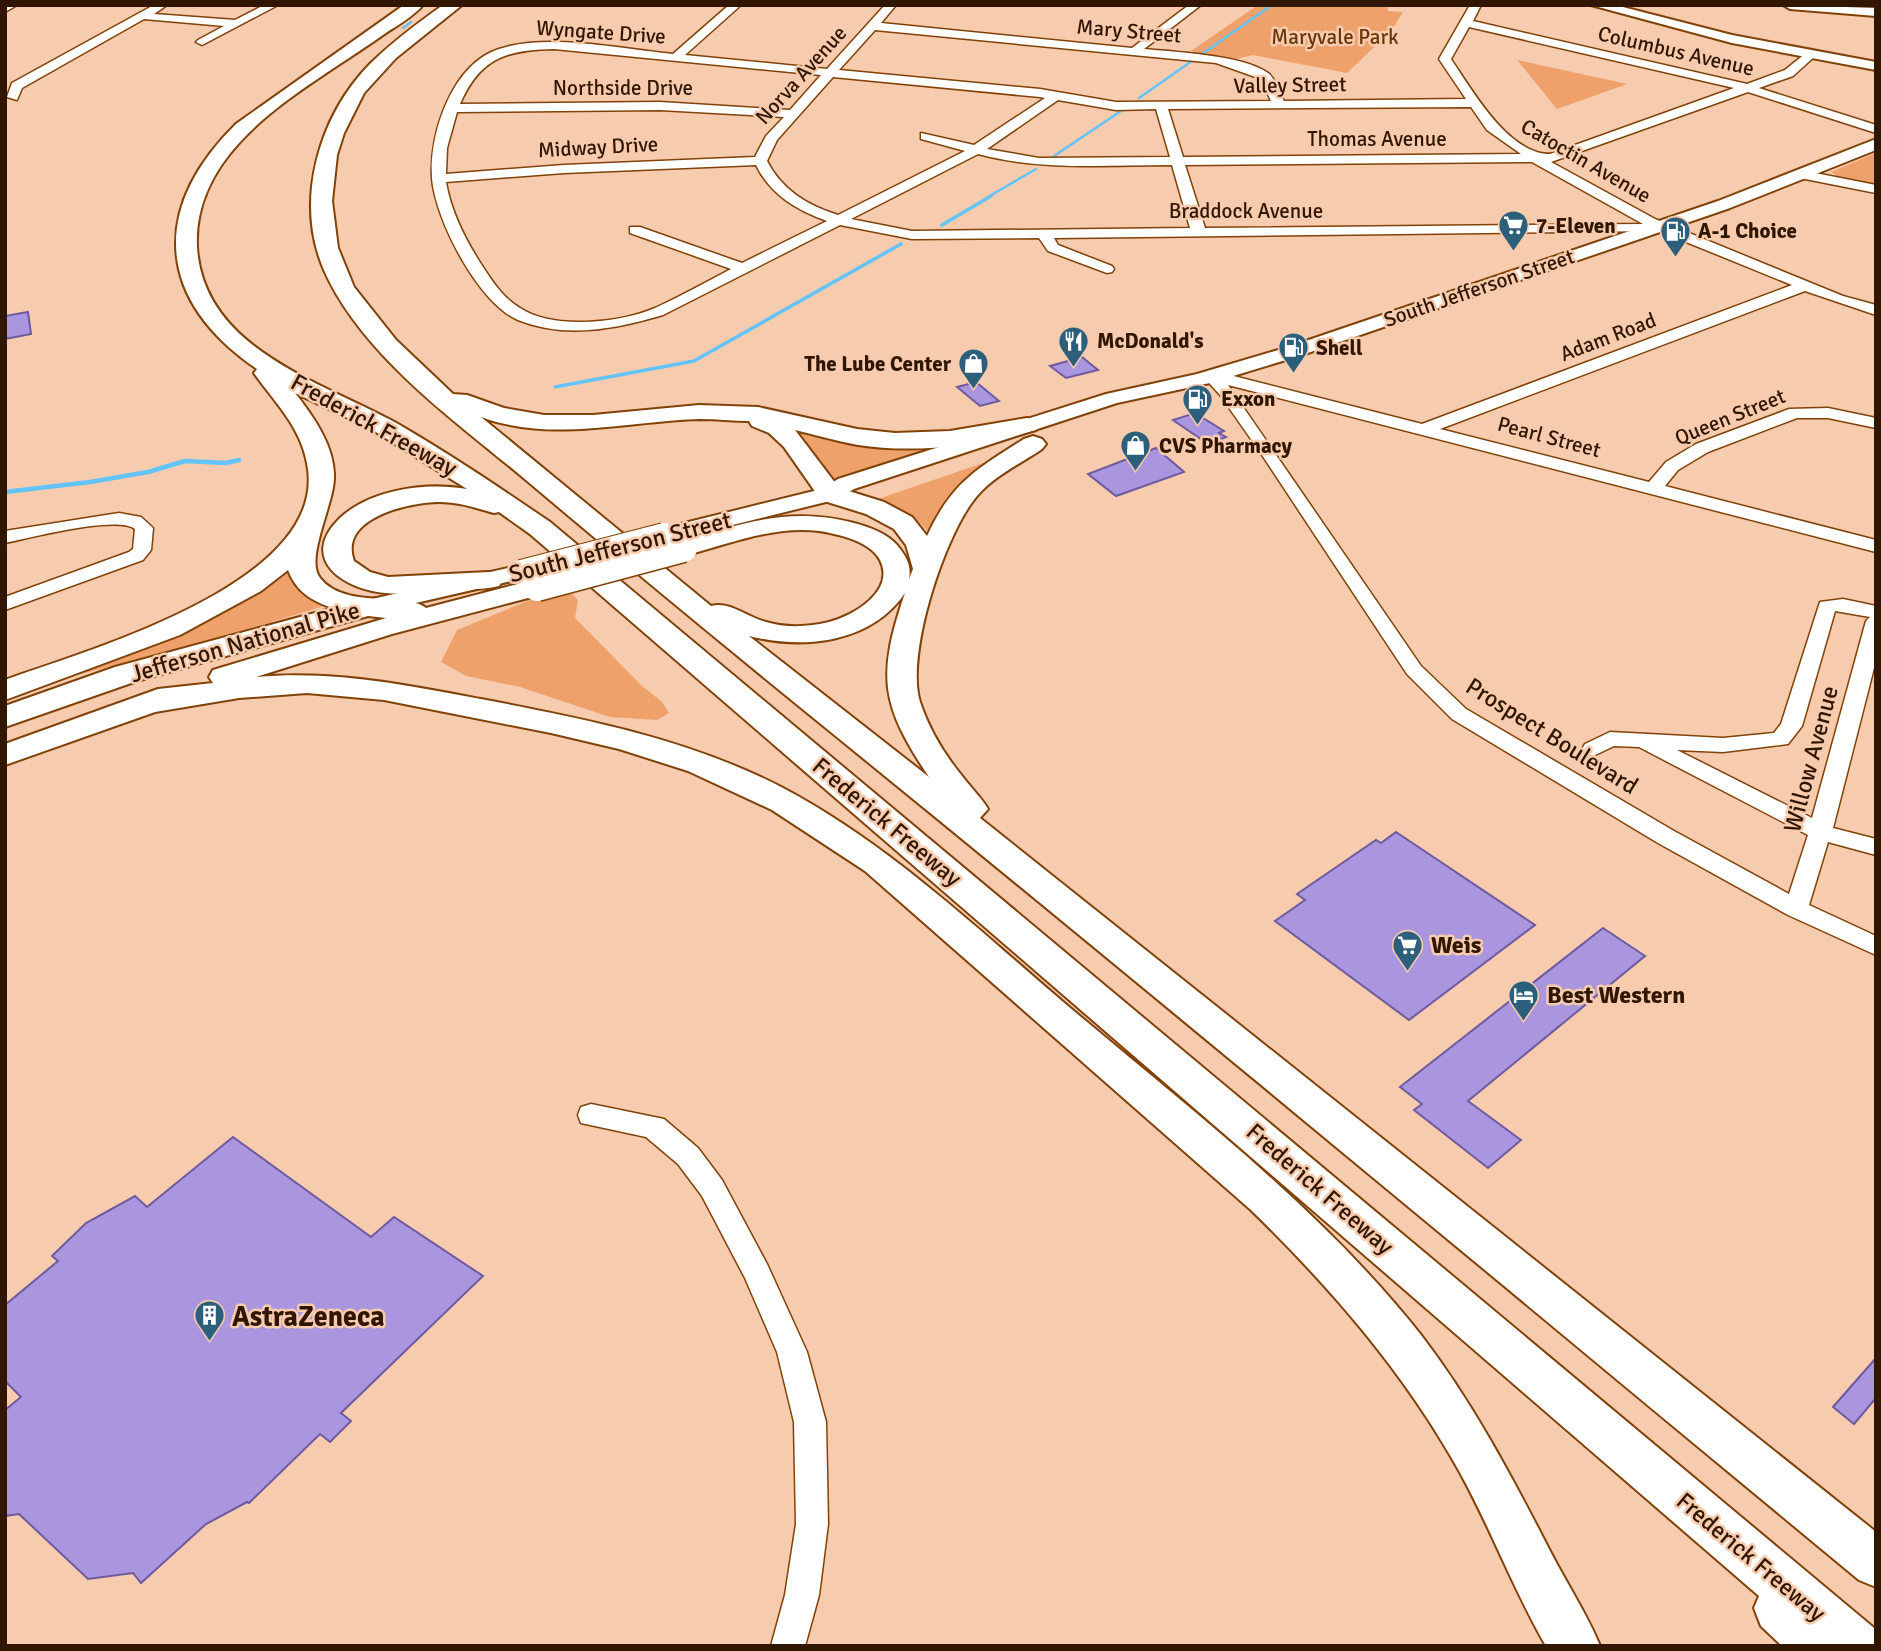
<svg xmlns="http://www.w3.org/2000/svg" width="1881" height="1651" font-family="Signika,sans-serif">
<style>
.green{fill:#eea16a}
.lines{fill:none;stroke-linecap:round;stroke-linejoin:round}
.stream-far2{stroke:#63c4fb;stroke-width:2.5}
.stream-far1{stroke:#63c4fb;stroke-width:3.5}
.stream{stroke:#63c4fb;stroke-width:4.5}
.building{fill:#aa96df;stroke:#6e5a9e;stroke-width:2}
.minor-casing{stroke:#804207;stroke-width:3}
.major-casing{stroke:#804207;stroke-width:4}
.highway-casing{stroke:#804207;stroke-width:4}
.minor{fill:#fff;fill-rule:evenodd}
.major{fill:#fff;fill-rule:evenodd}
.highway{fill:#fff;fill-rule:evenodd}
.major-bridge-casing{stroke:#804207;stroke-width:26;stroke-linecap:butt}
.highway-bridge-casing{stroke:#804207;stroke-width:31;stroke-linecap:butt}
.major-bridge{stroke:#fff;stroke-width:24}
.highway-bridge{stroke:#fff;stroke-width:28}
.labels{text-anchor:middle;stroke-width:5;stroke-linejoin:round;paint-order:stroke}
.far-street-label{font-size:21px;fill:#311602;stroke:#f7cbae}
.far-park-label{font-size:21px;fill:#693608;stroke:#f7cbae}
.far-poi-label{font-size:21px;font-weight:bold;fill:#311602;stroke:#f7cbae;text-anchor:start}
.street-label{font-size:24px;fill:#311602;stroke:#f7cbae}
.poi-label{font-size:24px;font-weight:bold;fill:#311602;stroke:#f7cbae;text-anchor:start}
.near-poi-label{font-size:28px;font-weight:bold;fill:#311602;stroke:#f7cbae;text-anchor:start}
</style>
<rect width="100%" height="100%" fill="#f7cbae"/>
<g class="green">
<path d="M1258 5H1387L1388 11 1403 12 1392 30 1347 73 1253 55 1236 59 1191 51Z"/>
<path d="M1517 60 1627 84 1557 109Z"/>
<path d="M1876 153V184L1839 177 1831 172Z"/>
<path d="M775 420 958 442 835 480 793 433Z"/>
<path d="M995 459 931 534 913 517 875 500Z"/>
<path d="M288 561 324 605 321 607 228 635 17 691Z"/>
<path d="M567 589 578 600 575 618 642 686 662 702 669 713 657 720 610 717 520 687 466 676 441 662 457 630 530 600Z"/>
</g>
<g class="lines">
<g class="stream-far2">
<path d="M403 28 411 22"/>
<path d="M1139 98 1272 5"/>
<path d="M1054 156 1121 111"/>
<path d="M988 197 1036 169"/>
</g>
<g class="stream-far1">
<path d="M942 225 991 196"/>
<path d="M555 387 694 361 901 244"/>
</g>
<path class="stream" d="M5 492 90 482 148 472 185 461 226 463 239 460"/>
</g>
<g class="building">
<path d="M28 312 31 334 5 339V316Z"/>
<path d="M1082 357 1098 370 1066 378 1050 366Z"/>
<path d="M976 382 999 401 980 406 957 387Z"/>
<path d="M1195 413 1224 431 1219 433 1226 437 1208 444 1173 420Z"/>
<path d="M1156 448 1184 472 1116 496 1088 474Z"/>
<path d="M1396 832 1535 925 1409 1020 1275 921 1305 900 1297 894 1376 840 1381 843Z"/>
<path d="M1603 928 1645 956 1468 1101 1521 1140 1488 1168 1414 1110 1422 1104 1400 1087Z"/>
<path d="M233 1137 371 1237 394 1217 483 1276 341 1413 351 1421 330 1442 320 1434 249 1503 247 1502 206 1524 141 1583 133 1573 88 1579 19 1514 5 1516V1410L21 1397 5 1381V1305L58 1261 52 1256 86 1223 135 1196 147 1207Z"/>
<path d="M1876 1358V1398L1854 1424 1833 1407Z"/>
</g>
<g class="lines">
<defs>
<g id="minor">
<path d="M5 5H17L5 12Z"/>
<path d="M154 5H167L154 14 235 20 264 5H278L202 45 196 42 198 40 224 26 144 19 22 88 17 100 7 97 12 83Z"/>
<path d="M729 5H741L685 55 827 69 885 5H896L881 23 1132 48 1189 5H1201L1144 49C1175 52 1243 55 1268 73 1275 78 1279 92 1284 101L1466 99 1439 59 1470 5H1481L1473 21 1747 84 1785 70 1806 53H1814V57L1793 76 1759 88 1876 125V133L1748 92 1551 162 1655 219 1843 296 1876 305V315L1805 291 1440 429 1649 482 1666 462 1696 444 1789 409 1828 408 1876 418V428L1828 418H1797L1708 452 1678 470 1665 486 1876 540V552L1228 385 1421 666 1466 709 1674 831 1789 894 1808 835 1639 747 1614 746 1593 756 1585 754 1582 749 1585 744 1610 732 1723 738 1774 733 1781 724 1820 602 1843 599 1876 606V660L1833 828 1876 839V855L1828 842 1809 905 1876 936V955L1788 915 1658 843 1452 719 1407 674 1260 452 1220 395 1202 375 1210 370 1422 424 1792 285 1659 231 1054 238 1058 245 1112 266 1114 269 1112 272 1107 273 1048 251 1039 238 912 239 840 225 663 315C616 329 565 339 518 320 478 303 435 219 432 178 429 134 452 64 499 49 546 33 623 49 673 54ZM1469 27 1734 88 1550 154C1508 154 1472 90 1451 59ZM875 30 1216 63 1261 79 1271 101 1116 102 1040 89 839 70ZM554 49 821 75 790 110 660 102 460 104C480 58 506 50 554 49ZM833 77 1040 97 1045 98 974 145 921 133V139L965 151 838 215C807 205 782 190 767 161L777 140ZM1058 100 1116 110 1156 109 1170 157 1039 158 987 149ZM1471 107 1487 130 1521 154 1183 157 1168 109ZM660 110 784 117 766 136 755 157 564 165 446 174 447 148 457 112ZM978 154C1041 171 1107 165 1172 165L1190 228 912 231 851 219ZM1532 162 1643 224 1205 228 1185 165ZM756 165C770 194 796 210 827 221L742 263 640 227H630V233L731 269C706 282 681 296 655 308 620 323 553 330 520 308 503 298 492 281 481 264 465 239 451 212 446 182L564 173ZM1835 611 1870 617 1866 621 1812 818 1677 750 1723 752 1788 744 1802 726Z"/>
<path d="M1800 170 1876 185V193L1795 177 1793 174Z"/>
<path d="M119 513 141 517 153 528 151 550 143 560 5 610V597L129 552 133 549 135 529C117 515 30 538 5 543V531Z"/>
<path d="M591 1104 664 1119 698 1148 722 1180 767 1264 807 1352 826 1422 828 1524 819 1595 805 1646H771L785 1595 796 1524 794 1422 777 1352 745 1278 702 1196 678 1164 646 1137 581 1123 578 1115 581 1107Z"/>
</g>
<g id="major">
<path d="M1591 5H1615L1732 35 1876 62V70L1732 43Z"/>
<path d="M1783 5 1876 8V16L1790 9Z"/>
<path d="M1876 139V150L1730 208 1299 356 1210 383 1117 403 854 489 838 499 664 542 656 540 653 535 656 530 822 489 838 479 1106 394 1197 374 1285 348 1718 201Z"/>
<path d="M521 565 529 567 533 572 529 577 368 614 359 612 356 607 359 602Z"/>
</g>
<g id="highway">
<path d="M404 5H423C412 18 394 27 380 37 336 68 276 102 240 142 213 171 195 207 197 247 203 350 323 382 398 424 450 454 500 488 550 522L1874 1628 1876 1646H1782L1761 1626 1754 1608 1759 1596 530 534 499 512 494 513C476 508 459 502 440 502 409 502 338 518 354 561L370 572 388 577 489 572 499 574 503 580 499 586C480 591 460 588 440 589 422 591 404 595 386 593 345 590 298 560 339 519 370 489 427 482 467 489L371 429 295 393C313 416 333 444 334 474 336 501 304 558 320 578 345 610 406 591 426 608L537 579 547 581 551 587 547 593 392 634 256 677C333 670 406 685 481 699 585 719 689 739 783 788 887 843 973 925 1062 1001 1186 1106 1319 1206 1421 1335 1473 1403 1512 1477 1551 1553 1567 1584 1587 1614 1600 1646H1546C1513 1589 1490 1526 1458 1469 1403 1371 1331 1288 1251 1210L865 871 772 810 688 771 619 749 551 733 384 700 307 693 239 698 155 712 5 765V744L158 689 213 683 209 677 213 670 386 618 368 616 137 681 5 727V706L115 667 333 608C311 601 296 591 288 570L261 591 180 635 5 700V680C88 650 324 584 308 469 303 429 276 404 254 373L257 369C156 300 150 209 236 124Z"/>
<path d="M443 5H462L396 58 364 93 344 133 337 155 332 201 338 248 354 287 396 340 453 394 467 395 504 408 544 415H593L699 405 758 407 857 429 895 433 950 431 1027 418 1036 420 1039 425 1036 430C978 445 917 454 858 445 837 441 816 435 795 430L839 488 884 502 912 517 927 536C952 482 977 469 1024 439L1033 436 1042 439 1046 444 1042 449C1020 464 994 476 977 496 945 533 905 655 920 702 929 729 944 754 962 776 970 787 981 797 988 809L980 818 1876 1532V1587L1859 1580C1512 1293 1166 1004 816 720 719 641 622 561 526 480 457 422 362 356 324 270 294 201 319 116 370 64 392 42 418 23 443 5ZM481 417C552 443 627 421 700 419 716 419 733 421 749 421L752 426 769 433 784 447 821 500 866 514 894 529 906 545 913 569 909 579C912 565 905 555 897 545 886 533 869 527 854 523 785 505 739 526 673 542L669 548 673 554 683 556C727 545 773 525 819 531 838 534 870 541 880 560 896 591 853 616 829 622 809 627 785 628 766 622 746 617 731 601 711 606ZM905 593C877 676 880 704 929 777L749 636C804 650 871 643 905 593Z"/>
</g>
</defs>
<use href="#minor" class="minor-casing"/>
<use href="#major" class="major-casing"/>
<use href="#highway" class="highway-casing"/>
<use href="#minor" class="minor"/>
<use href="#major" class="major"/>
<use href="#highway" class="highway"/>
<defs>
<path id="major-bridge" d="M521 572 664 535"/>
<path id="highway-bridge" d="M537 587 683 548"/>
</defs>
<use href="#major-bridge" class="major-bridge-casing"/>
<use href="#highway-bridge" class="highway-bridge-casing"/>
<use href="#major-bridge" class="major-bridge"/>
<use href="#highway-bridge" class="highway-bridge"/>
</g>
<defs>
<symbol id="supermarket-pin" viewBox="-11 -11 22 30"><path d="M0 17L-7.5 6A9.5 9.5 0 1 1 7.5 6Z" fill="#2c5f7c" stroke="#f7cbae"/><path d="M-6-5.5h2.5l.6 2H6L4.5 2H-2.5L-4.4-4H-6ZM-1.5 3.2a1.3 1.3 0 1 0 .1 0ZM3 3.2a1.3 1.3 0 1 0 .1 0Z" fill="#fff"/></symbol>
<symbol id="fuel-pin" viewBox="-11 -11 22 30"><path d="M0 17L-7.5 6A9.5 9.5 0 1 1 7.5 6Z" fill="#2c5f7c" stroke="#f7cbae"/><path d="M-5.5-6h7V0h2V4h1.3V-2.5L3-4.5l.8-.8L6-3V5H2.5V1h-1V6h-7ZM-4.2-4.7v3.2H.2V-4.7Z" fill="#fff"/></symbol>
<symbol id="restaurant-pin" viewBox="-11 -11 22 30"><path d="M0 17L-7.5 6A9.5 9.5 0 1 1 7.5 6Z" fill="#2c5f7c" stroke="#f7cbae"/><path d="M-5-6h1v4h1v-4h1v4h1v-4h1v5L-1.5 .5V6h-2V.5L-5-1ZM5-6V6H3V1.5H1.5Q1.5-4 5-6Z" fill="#fff"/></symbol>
<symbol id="shop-pin" viewBox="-11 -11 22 30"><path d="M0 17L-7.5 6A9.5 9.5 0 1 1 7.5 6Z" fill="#2c5f7c" stroke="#f7cbae"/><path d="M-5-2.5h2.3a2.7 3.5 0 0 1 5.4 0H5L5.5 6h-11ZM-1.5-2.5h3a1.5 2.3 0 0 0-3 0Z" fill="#fff"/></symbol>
<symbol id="hotel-pin" viewBox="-11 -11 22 30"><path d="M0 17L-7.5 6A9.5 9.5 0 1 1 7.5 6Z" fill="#2c5f7c" stroke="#f7cbae"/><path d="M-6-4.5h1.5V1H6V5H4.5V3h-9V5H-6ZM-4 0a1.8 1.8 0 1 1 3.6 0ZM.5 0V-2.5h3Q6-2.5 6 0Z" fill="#fff"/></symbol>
<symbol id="building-pin" viewBox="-11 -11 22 30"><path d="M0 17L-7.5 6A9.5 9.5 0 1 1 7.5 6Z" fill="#2c5f7c" stroke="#f7cbae"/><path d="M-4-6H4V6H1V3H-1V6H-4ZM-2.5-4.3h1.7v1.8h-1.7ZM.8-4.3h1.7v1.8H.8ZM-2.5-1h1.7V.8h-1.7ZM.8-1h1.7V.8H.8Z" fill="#fff"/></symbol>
</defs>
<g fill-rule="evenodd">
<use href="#supermarket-pin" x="1496" y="208" width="35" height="47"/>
<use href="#fuel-pin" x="1658" y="214" width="35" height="47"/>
<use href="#restaurant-pin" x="1056" y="324" width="35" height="47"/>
<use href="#fuel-pin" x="1276" y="330" width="35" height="47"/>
<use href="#shop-pin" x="956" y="346" width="35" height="47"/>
<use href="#fuel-pin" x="1180" y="382" width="35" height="47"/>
<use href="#shop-pin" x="1118" y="428" width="35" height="47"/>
<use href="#supermarket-pin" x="1390" y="928" width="35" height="47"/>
<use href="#hotel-pin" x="1506" y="978" width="35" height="47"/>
<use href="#building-pin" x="192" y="1298" width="35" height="47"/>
</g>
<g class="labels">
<g class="far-street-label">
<text transform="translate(1129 31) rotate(5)" y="7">Mary Street</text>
<text transform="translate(601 32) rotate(4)" y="7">Wyngate Drive</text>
<text transform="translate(1676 51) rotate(13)" y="7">Columbus Avenue</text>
<text transform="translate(801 75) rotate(-48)" y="7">Norva Avenue</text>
<text transform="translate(1290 85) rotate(-1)" y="7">Valley Street</text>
<text x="623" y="95">Northside Drive</text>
<text x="1377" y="146">Thomas Avenue</text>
<text transform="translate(598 147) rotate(-3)" y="7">Midway Drive</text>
<text transform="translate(1586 161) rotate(30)" y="7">Catoctin Avenue</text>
<text x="1246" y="218">Braddock Avenue</text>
<text transform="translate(1479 288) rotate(-19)" y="7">South Jefferson Street</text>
<text transform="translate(1608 337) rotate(-21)" y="7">Adam Road</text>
<text transform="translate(1730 417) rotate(-22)" y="7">Queen Street</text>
<text transform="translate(1549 437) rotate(15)" y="7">Pearl Street</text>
</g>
<g class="far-park-label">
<text x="1335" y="44">Maryvale Park</text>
</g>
<g class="far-poi-label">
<text x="1536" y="233">7-Eleven</text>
<text x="1698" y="238">A-1 Choice</text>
<text x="1097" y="348">McDonald's</text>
<text x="1316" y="355">Shell</text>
<text x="951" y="371" text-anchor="end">The Lube Center</text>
<text x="1221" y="406">Exxon</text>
<text x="1159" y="453">CVS Pharmacy</text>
</g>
<g class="street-label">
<text transform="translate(374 425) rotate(29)" y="8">Frederick Freeway</text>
<text transform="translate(620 547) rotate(-14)" y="8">South Jefferson Street</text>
<text transform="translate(245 642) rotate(-16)" y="8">Jefferson National Pike</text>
<text transform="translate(1552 736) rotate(32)" y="8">Prospect Boulevard</text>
<text transform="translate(1811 759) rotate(-75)" y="8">Willow Avenue</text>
<text transform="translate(887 822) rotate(40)" y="8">Frederick Freeway</text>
<text transform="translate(1320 1189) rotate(41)" y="8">Frederick Freeway</text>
<text transform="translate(1751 1557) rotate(40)" y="8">Frederick Freeway</text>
</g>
<g class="poi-label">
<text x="1431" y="953">Weis</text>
<text x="1547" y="1003">Best Western</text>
</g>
<g class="near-poi-label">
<text x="232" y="1326">AstraZeneca</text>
</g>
</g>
<rect width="1881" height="1651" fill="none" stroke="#311602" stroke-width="14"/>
</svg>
